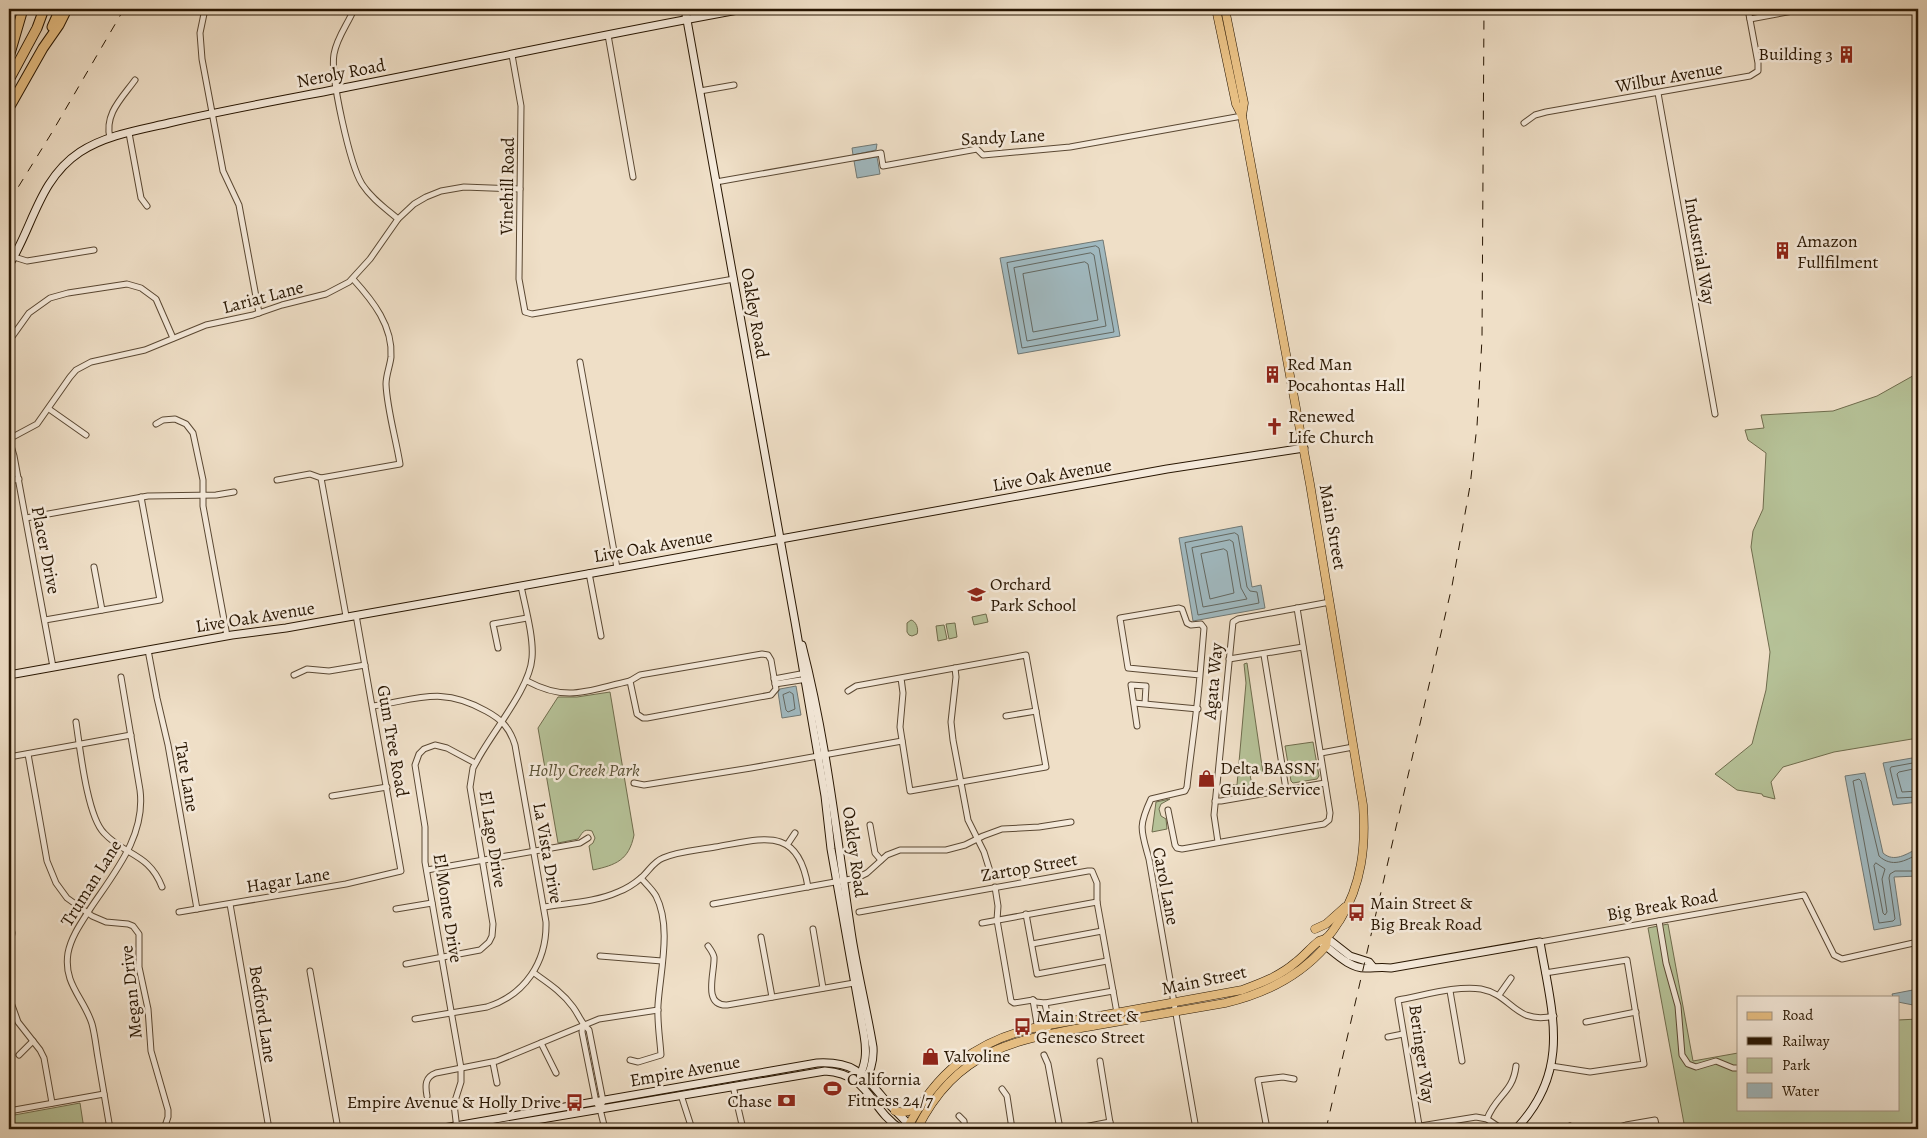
<svg xmlns="http://www.w3.org/2000/svg" width="1927" height="1138" font-family="Alegreya,serif">
<style>
.green{fill:#b6c298;stroke:#6f6c4d}
.water{fill:#a0b9c0;stroke:#707874}
.lines{fill:none;stroke-linecap:round;stroke-linejoin:round}
.shore{stroke:#646861;stroke-width:1}
.street-casing{stroke:#5a4833;stroke-width:7}
.secondary-casing{stroke:#281602;stroke-width:9}
.primary-casing{stroke:#281602;stroke-width:9}
.highway-casing{stroke:#281602;stroke-width:11}
.street{stroke:#f5eadb;stroke-width:5}
.secondary{stroke:#f5eadb;stroke-width:7}
.primary{stroke:#e8c084;stroke-width:8}
.highway{stroke:#e8c084;stroke-width:9}
.rail{stroke:#281602;stroke-width:1;stroke-dasharray:9 9;stroke-linecap:butt}
.labels{text-anchor:middle;stroke-width:5;stroke-linejoin:round;paint-order:stroke}
.poi-label{font-size:18px;fill:#281602;stroke:#f5eadb;text-anchor:start}
.street-label{font-size:18px;fill:#281602;stroke:#f5eadb}
.park-label{font-size:18px;font-style:italic;fill:#5a5236;stroke:#f5eadb}
</style>
<rect width="100%" height="100%" fill="#efdfc7"/>
<filter id="stains"><feTurbulence type="fractalNoise" baseFrequency=".004" numOctaves="4"/><feColorMatrix values="0 0 0 0 .2 0 0 0 0 .09 0 0 0 0 .02 0 0 0 .5 -.17"/></filter>
<radialGradient id="worn" r=".72"><stop offset=".6" stop-color="#630" stop-opacity="0"/><stop offset="1" stop-color="#630" stop-opacity=".3"/></radialGradient>
<g class="green">
<path d="M1918 373V738L1834 752 1783 767 1771 782 1775 799 1763 796 1762 794 1737 790 1715 774 1752 744 1766 690 1770 652 1751 547 1753 531 1763 509 1766 453 1748 440 1745 430 1764 428 1761 415 1833 411 1877 396Z"/>
<path d="M986 614 988 622 974 625 972 617Z"/>
<path d="M911 620C916 621 919 629 917 634L912 636 909 635 907 632V623Z"/>
<path d="M955 623 957 637 949 639 946 624Z"/>
<path d="M944 625 947 639 938 641 936 626Z"/>
<path d="M1247 663 1263 773 1250 775 1253 790 1224 795 1222 793 1223 783 1237 785 1246 683 1244 664Z"/>
<path d="M610 692 634 835C629 860 616 865 593 870L589 846 593 843 595 838 592 831C583 828 582 834 578 839L558 843 538 728 558 697H577Z"/>
<path d="M1313 742 1319 776 1317 779 1293 783 1291 781 1285 746Z"/>
<path d="M1170 799 1161 804 1159 809 1161 816 1166 819 1167 829 1152 832 1156 802Z"/>
<path d="M1668 924 1693 1061 1738 1053V1109H1898V1020L1918 1019V1129H1685L1648 928Z"/>
<path d="M80 1103 84 1129H9V1116Z"/>
</g>
<g class="water">
<path d="M877 144 876 150 853 155 852 148Z"/>
<path d="M875 157H877L880 174 857 178 854 161Z"/>
<path d="M1103 240 1120 336 1018 354 1000 258Z"/>
<path d="M1242 526 1252 587 1261 585 1265 608 1193 621 1179 538Z"/>
<path d="M796 686 801 715 782 718 778 692 780 689Z"/>
<path d="M1918 757V802L1893 805 1883 763Z"/>
<path d="M1865 773 1883 853C1894 863 1907 854 1918 848V876L1894 877 1901 925 1874 930 1845 776Z"/>
<path d="M1918 989V1006L1898 1002V997H1893L1892 994Z"/>
</g>
<g class="lines">
<g class="shore">
<path d="M1096 246 1099 248 1114 332 1022 348 1007 263Z"/>
<path d="M1091 253 1094 255 1106 326 1027 341 1014 268Z"/>
<path d="M1085 262 1088 264 1098 320 1033 332 1023 274Z"/>
<path d="M1235 533 1238 535 1247 587 1250 591 1257 592 1259 603 1198 615 1185 543Z"/>
<path d="M1230 540 1233 542 1241 588 1247 599 1203 607 1192 548Z"/>
<path d="M1224 549 1227 551 1234 593 1210 599 1201 554Z"/>
<path d="M790 692 793 694 795 709 788 712 786 710 783 695Z"/>
<path d="M1918 762 1891 767 1890 769 1897 798 1918 797"/>
<path d="M1918 768 1899 772 1897 774 1902 792 1918 791"/>
<path d="M1918 854C1905 861 1892 868 1879 856L1861 781 1859 779 1853 781 1879 923 1893 921 1895 919 1889 878 1890 874 1895 871H1918"/>
<path d="M1876 863 1885 869 1882 879 1887 912 1885 915 1883 913 1874 866Z"/>
</g>
<defs>
<g id="street">
<path d="M205 9 200 33 202 59 223 171 239 205 259 313"/>
<path d="M354 9C348 24 337 37 334 54 330 76 350 165 362 184 371 198 385 208 398 219"/>
<path d="M1750 19 1804 9"/>
<path d="M608 35 633 177"/>
<path d="M512 55 521 106 519 279 525 312 532 314 734 279"/>
<path d="M700 91 734 85"/>
<path d="M1658 93 1715 414"/>
<path d="M1524 123 1535 115 1546 112 1750 76 1758 71V63L1748 9"/>
<path d="M129 133 141 198 147 206"/>
<path d="M110 138C104 114 122 98 135 80"/>
<path d="M716 182 881 153 883 166 977 149 983 155 1070 147 1242 116"/>
<path d="M14 257 27 261 94 250"/>
<path d="M9 341 29 313 50 298 68 293 127 284 141 288 156 299 173 338"/>
<path d="M580 362 617 568"/>
<path d="M49 409 86 435"/>
<path d="M156 424 163 420 175 419 186 424 193 433 203 480V506L227 636"/>
<path d="M9 439 37 424 70 377 76 370 91 362 145 350 206 325 253 315 282 305 326 294 349 282 370 259 398 219 414 204 426 197 441 191 464 187 520 189"/>
<path d="M9 439 14 456 53 667"/>
<path d="M321 478 346 616"/>
<path d="M277 480 310 474 321 478 400 464C396 439 387 409 386 384 386 375 390 366 391 357 393 326 373 301 353 279"/>
<path d="M9 481 19 479"/>
<path d="M26 518 148 496 216 495 234 492"/>
<path d="M94 567 102 610"/>
<path d="M589 573 601 636"/>
<path d="M45 620 160 600 141 497"/>
<path d="M498 648 493 624 527 618"/>
<path d="M148 650 157 698 168 745 197 909"/>
<path d="M762 654 768 655 771 660 776 689 771 695 647 718H643L637 714 630 681 640 675Z"/>
<path d="M1264 655 1286 789"/>
<path d="M1229 659 1303 647"/>
<path d="M955 668 956 677 951 722 953 740 968 820 984 852 989 868"/>
<path d="M294 675 307 669 329 671 365 665"/>
<path d="M774 679 806 673"/>
<path d="M527 681C568 703 589 690 630 681"/>
<path d="M775 684 807 679"/>
<path d="M848 691 856 686 1026 655 1046 767 910 791 900 727 903 693 901 678"/>
<path d="M1134 703 1198 709"/>
<path d="M373 706C419 699 442 686 486 711 501 719 510 728 515 745L546 922C547 962 525 995 487 1007L415 1019"/>
<path d="M1006 716 1036 711"/>
<path d="M76 722C80 748 87 816 104 833 125 856 149 853 162 887"/>
<path d="M1137 726 1131 685 1146 686 1145 703"/>
<path d="M1321 753 1353 747"/>
<path d="M28 754 47 861 56 883 67 898 92 916 106 922 128 924 133 926 139 934V967L148 1009 151 1051 168 1110V1117L164 1129"/>
<path d="M9 757 131 735"/>
<path d="M634 783 644 785 751 768 902 741"/>
<path d="M332 796 387 787"/>
<path d="M1215 801H1221L1325 783"/>
<path d="M1168 810 1175 845 1177 848 1182 849 1324 824 1329 820 1330 813 1297 608"/>
<path d="M870 825 875 853 881 860"/>
<path d="M1218 842 1214 815 1233 622 1238 619 1330 602"/>
<path d="M787 845 795 833"/>
<path d="M427 870 580 843 588 838"/>
<path d="M995 887 998 906 997 920 1011 1001 1014 1003 1033 1000"/>
<path d="M230 904 269 1129"/>
<path d="M713 904 857 878 867 873 887 855 900 850H946L965 845 983 836 1002 829 1039 827 1071 822"/>
<path d="M544 907C568 903 596 902 618 892 626 889 634 884 641 878 649 871 653 862 663 858 679 851 699 850 715 847 763 839 798 825 808 887"/>
<path d="M396 909 432 903"/>
<path d="M179 912 346 884 401 871 356 615"/>
<path d="M859 912 1088 871H1092L1097 883V902L1117 1013"/>
<path d="M1026 914 1037 974 1107 961"/>
<path d="M9 919 12 933 9 952"/>
<path d="M1659 921 1666 963 1678 1006 1682 1055 1688 1064 1696 1067 1716 1061 1733 1068H1738"/>
<path d="M982 923 1097 902"/>
<path d="M813 929 823 988"/>
<path d="M761 937 772 997"/>
<path d="M1540 942 1804 895 1834 955 1842 959 1918 942"/>
<path d="M1032 944 1102 931"/>
<path d="M708 946C711 950 713 953 714 957 715 972 702 1006 727 1005L854 983"/>
<path d="M600 956 662 961"/>
<path d="M406 964 480 950 489 942 492 936 493 924 470 787 473 768 478 759C493 731 530 688 532 658 534 638 525 606 521 586"/>
<path d="M310 971 338 1129"/>
<path d="M534 973C548 983 562 992 573 1007 579 1015 581 1023 589 1030L603 1101 600 1109"/>
<path d="M1545 973 1627 960 1644 1064 1590 1072 1551 1066"/>
<path d="M1450 991 1462 1061"/>
<path d="M1499 995 1511 978"/>
<path d="M9 997 18 1022 40 1050 44 1058 52 1103"/>
<path d="M1033 1000 1036 1002 1045 1003 1113 991"/>
<path d="M1033 1000 1039 1036"/>
<path d="M1045 1003 1049 1025 1047 1034"/>
<path d="M1586 1022 1636 1012"/>
<path d="M583 1024 582 1032 596 1102 600 1109 605 1129"/>
<path d="M1388 1037 1403 1034"/>
<path d="M541 1043 556 1073"/>
<path d="M19 1055 33 1041"/>
<path d="M1044 1055 1048 1064 1060 1129"/>
<path d="M630 1060 638 1062 661 1055C660 1039 657 1022 658 1005 660 972 672 927 656 896 652 889 646 884 641 878"/>
<path d="M1100 1061 1111 1129"/>
<path d="M493 1063 497 1083"/>
<path d="M733 1086 743 1129"/>
<path d="M1002 1089 1007 1096 1012 1129"/>
<path d="M681 1095 692 1129"/>
<path d="M427 1096C425 1085 425 1077 436 1073L497 1061 599 1019 658 1010"/>
<path d="M9 1111 104 1094"/>
<path d="M959 1116 964 1121 965 1129"/>
<path d="M1487 1119C1496 1095 1513 1093 1516 1066"/>
<path d="M1419 1125 1398 1000C1422 996 1457 985 1481 989 1513 995 1514 1025 1554 1016"/>
<path d="M1570 1126 1574 1129"/>
<path d="M110 1129C106 1105 102 1082 98 1058 96 1047 95 1035 92 1024 84 998 63 984 68 953 71 937 81 923 90 909 114 873 146 836 140 790L121 677"/>
<path d="M457 1129 454 1104 461 1082V1068L425 862V827L415 765 419 754 424 749 435 745 447 748 475 763"/>
<path d="M673 1129 683 1128"/>
<path d="M1048 1129 1084 1127 1110 1122"/>
<path d="M1196 1129 1149 859C1141 830 1138 827 1151 799L1185 791 1187 787C1191 750 1197 713 1200 675L1128 668 1120 618 1179 608 1182 609 1187 623 1191 625 1201 624 1204 628 1200 675"/>
<path d="M1267 1129 1258 1080 1283 1077 1294 1079"/>
<path d="M1402 1129 1476 1117 1487 1119 1502 1129"/>
<path d="M1613 1129 1626 1125 1655 1120 1657 1129"/>
</g>
<g id="secondary">
<path d="M685 9 795 622 825 796 831 849 864 1035C867 1053 866 1065 857 1081"/>
<path d="M9 265C33 227 39 179 80 152 106 135 139 130 169 123 225 110 281 100 338 89 473 63 608 33 744 9"/>
<path d="M802 645C827 742 837 840 852 938 858 975 867 1011 873 1047 874 1062 870 1073 862 1086"/>
<path d="M9 675 232 635 286 628 488 592 1167 469 1304 448"/>
<path d="M1327 938 1350 956 1369 962 1373 967"/>
<path d="M1322 943C1335 953 1350 969 1367 968 1375 968 1382 967 1391 968L1540 942C1552 1013 1572 1070 1516 1129"/>
<path d="M438 1129 817 1063C854 1061 863 1074 885 1100 894 1110 905 1119 912 1129"/>
<path d="M483 1129 825 1071C871 1074 869 1109 901 1129"/>
</g>
<g id="primary">
<path d="M1216 9 1236 104 1242 116"/>
<path d="M1315 929 1326 924 1345 907"/>
<path d="M895 1111C906 1114 910 1111 919 1105"/>
<path d="M907 1129C935 1073 976 1040 1038 1027L1242 990C1261 983 1280 976 1296 962 1304 956 1311 947 1319 941 1321 940 1324 940 1326 938 1332 934 1336 925 1340 920 1362 884 1366 846 1363 805L1310 484 1242 116 1244 103 1225 9"/>
<path d="M917 1129C959 1045 1020 1039 1104 1024 1144 1017 1184 1010 1225 1003 1264 994 1299 977 1326 946L1327 938"/>
</g>
<g id="highway">
<path d="M52 27 60 9"/>
<path d="M9 57 23 9"/>
<path d="M9 80 37 28 44 9"/>
<path d="M9 108 43 48 59 25 67 9"/>
</g>
</defs>
<use href="#street" class="street-casing"/>
<use href="#secondary" class="secondary-casing"/>
<use href="#primary" class="primary-casing"/>
<use href="#highway" class="highway-casing"/>
<use href="#street" class="street"/>
<use href="#secondary" class="secondary"/>
<use href="#primary" class="primary"/>
<use href="#highway" class="highway"/>
<g class="rail">
<path d="M9 202 51 134 124 9"/>
<path d="M1326 1129 1452 586 1470 486 1477 426 1482 339 1484 9"/>
</g>
</g>
<defs>
<symbol id="building-bare" viewBox="-9 -9 18 18"><path d="M-4-6H4V6H1V3H-1V6H-4ZM-2.5-4.3h1.7v1.8h-1.7ZM.8-4.3h1.7v1.8H.8ZM-2.5-1h1.7V.8h-1.7ZM.8-1h1.7V.8H.8Z" fill="#8f2418" stroke="#f5eadb" stroke-width="2.5" paint-order="stroke"/></symbol>
<symbol id="church-bare" viewBox="-9 -9 18 18"><path d="M-1.2-6h2.4v3.5h3.3v2.4h-3.3V6h-2.4V-.1h-3.3v-2.4h3.3Z" fill="#8f2418" stroke="#f5eadb" stroke-width="2.5" paint-order="stroke"/></symbol>
<symbol id="school-bare" viewBox="-9 -9 18 18"><path d="M0-5L7-2L0 1L-7-2ZM-4 1L0 2.5L4 1V4Q0 6-4 4Z" fill="#8f2418" stroke="#f5eadb" stroke-width="2.5" paint-order="stroke"/></symbol>
<symbol id="shop-bare" viewBox="-9 -9 18 18"><path d="M-5-2.5h2.3a2.7 3.5 0 0 1 5.4 0H5L5.5 6h-11ZM-1.5-2.5h3a1.5 2.3 0 0 0-3 0Z" fill="#8f2418" stroke="#f5eadb" stroke-width="2.5" paint-order="stroke"/></symbol>
<symbol id="bus-bare" viewBox="-9 -9 18 18"><path d="M-5-6H5V4H4V6H2V4H-2V6H-4V4H-5ZM-3.5-4V0h7V-4ZM-3.5 1.2v1.5H-2V1.2ZM2 1.2v1.5H3.5V1.2Z" fill="#8f2418" stroke="#f5eadb" stroke-width="2.5" paint-order="stroke"/></symbol>
<symbol id="stadium-bare" viewBox="-9 -9 18 18"><path d="M0-5a6.5 5 0 1 0 0 10a6.5 5 0 1 0 0-10ZM-3.5-1.8h7v3.6h-7Z" fill="#8f2418" stroke="#f5eadb" stroke-width="2.5" paint-order="stroke"/></symbol>
<symbol id="bank-bare" viewBox="-9 -9 18 18"><path d="M-6-4H6V4H-6ZM0-2.3a2.3 2.3 0 1 0 0 4.6a2.3 2.3 0 1 0 0-4.6Z" fill="#8f2418" stroke="#f5eadb" stroke-width="2.5" paint-order="stroke"/></symbol>
</defs>
<g fill-rule="evenodd">
<use href="#building-bare" x="1834" y="42" width="25" height="25"/>
<use href="#building-bare" x="1770" y="238" width="25" height="25"/>
<use href="#building-bare" x="1260" y="362" width="25" height="25"/>
<use href="#church-bare" x="1262" y="414" width="25" height="25"/>
<use href="#school-bare" x="964" y="582" width="25" height="25"/>
<use href="#shop-bare" x="1194" y="766" width="25" height="25"/>
<use href="#bus-bare" x="1344" y="900" width="25" height="25"/>
<use href="#bus-bare" x="1010" y="1014" width="25" height="25"/>
<use href="#shop-bare" x="918" y="1044" width="25" height="25"/>
<use href="#stadium-bare" x="820" y="1076" width="25" height="25"/>
<use href="#bank-bare" x="774" y="1088" width="25" height="25"/>
<use href="#bus-bare" x="562" y="1090" width="25" height="25"/>
</g>
<g class="labels">
<g class="poi-label">
<text x="1833" y="60" text-anchor="end">Building 3</text>
<text x="1797" y="247">Amazon<tspan x="1797" dy="21">Fullfilment</tspan></text>
<text x="1287" y="370">Red Man<tspan x="1287" dy="21">Pocahontas Hall</tspan></text>
<text x="1288" y="422">Renewed<tspan x="1288" dy="21">Life Church</tspan></text>
<text x="990" y="590">Orchard<tspan x="990" dy="21">Park School</tspan></text>
<text x="1220" y="774">Delta BASSN'<tspan x="1220" dy="21">Guide Service</tspan></text>
<text x="1370" y="909">Main Street &amp;<tspan x="1370" dy="21">Big Break Road</tspan></text>
<text x="1036" y="1022">Main Street &amp;<tspan x="1036" dy="21">Genesco Street</tspan></text>
<text x="944" y="1062">Valvoline</text>
<text x="847" y="1085">California<tspan x="847" dy="21">Fitness 24/7</tspan></text>
<text x="772" y="1107" text-anchor="end">Chase</text>
<text x="561" y="1108" text-anchor="end">Empire Avenue &amp; Holly Drive</text>
</g>
<g class="street-label">
<text transform="translate(341 73) rotate(-11)" y="6">Neroly Road</text>
<text transform="translate(1669 77) rotate(-10)" y="6">Wilbur Avenue</text>
<text transform="translate(1003 137) rotate(-3)" y="6">Sandy Lane</text>
<text transform="translate(507 186) rotate(-89)" y="6">Vinehill Road</text>
<text transform="translate(1700 251) rotate(80)" y="6">Industrial Way</text>
<text transform="translate(263 297) rotate(-15)" y="6">Lariat Lane</text>
<text transform="translate(755 313) rotate(80)" y="6">Oakley Road</text>
<text transform="translate(1052 475) rotate(-10)" y="6">Live Oak Avenue</text>
<text transform="translate(1333 527) rotate(80)" y="6">Main Street</text>
<text transform="translate(653 546) rotate(-10)" y="6">Live Oak Avenue</text>
<text transform="translate(46 550) rotate(79)" y="6">Placer Drive</text>
<text transform="translate(255 617) rotate(-9)" y="6">Live Oak Avenue</text>
<text transform="translate(1213 681) rotate(-85)" y="6">Agata Way</text>
<text transform="translate(393 741) rotate(80)" y="6">Gum Tree Road</text>
<text transform="translate(187 777) rotate(80)" y="6">Tate Lane</text>
<text transform="translate(493 839) rotate(81)" y="6">El Lago Drive</text>
<text transform="translate(855 852) rotate(82)" y="6">Oakley Road</text>
<text transform="translate(548 853) rotate(80)" y="6">La Vista Drive</text>
<text transform="translate(1029 867) rotate(-10)" y="6">Zartop Street</text>
<text transform="translate(288 880) rotate(-9)" y="6">Hagar Lane</text>
<text transform="translate(91 883) rotate(-58)" y="6">Truman Lane</text>
<text transform="translate(1166 886) rotate(79)" y="6">Carol Lane</text>
<text transform="translate(1662 905) rotate(-10)" y="6">Big Break Road</text>
<text transform="translate(448 908) rotate(81)" y="6">El Monte Drive</text>
<text transform="translate(1204 980) rotate(-12)" y="6">Main Street</text>
<text transform="translate(131 992) rotate(-96)" y="6">Megan Drive</text>
<text transform="translate(263 1014) rotate(81)" y="6">Bedford Lane</text>
<text transform="translate(1422 1054) rotate(82)" y="6">Beringer Way</text>
<text transform="translate(685 1071) rotate(-10)" y="6">Empire Avenue</text>
</g>
<g class="park-label">
<text x="584" y="776">Holly Creek Park</text>
</g>
</g>
<rect width="1927" height="1138" fill="none" stroke="#efdfc7" stroke-width="30"/>
<rect x="10" y="10" width="1907" height="1118" fill="none" stroke="#281602" stroke-width="2.5"/>
<rect x="15" y="15" width="1897" height="1108" fill="none" stroke="#281602"/>
<rect x="1737" y="996" width="162" height="115" fill="#f5eadb" stroke="#a39584"/>
<rect x="1747" y="1012" width="25" height="8" fill="#e8c084" stroke="#a39584"/>
<text x="1782" y="1020" font-size="15" fill="#281602">Road</text>
<rect x="1747" y="1037" width="25" height="8" fill="#281602" stroke="#a39584"/>
<text x="1782" y="1046" font-size="15" fill="#281602">Railway</text>
<rect x="1747" y="1058" width="25" height="15" fill="#b6c298" stroke="#a39584"/>
<text x="1782" y="1070" font-size="15" fill="#281602">Park</text>
<rect x="1747" y="1083" width="25" height="15" fill="#a0b9c0" stroke="#a39584"/>
<text x="1782" y="1096" font-size="15" fill="#281602">Water</text>
<rect width="100%" height="100%" filter="url(#stains)"/>
<rect width="100%" height="100%" fill="url(#worn)"/>
</svg>
